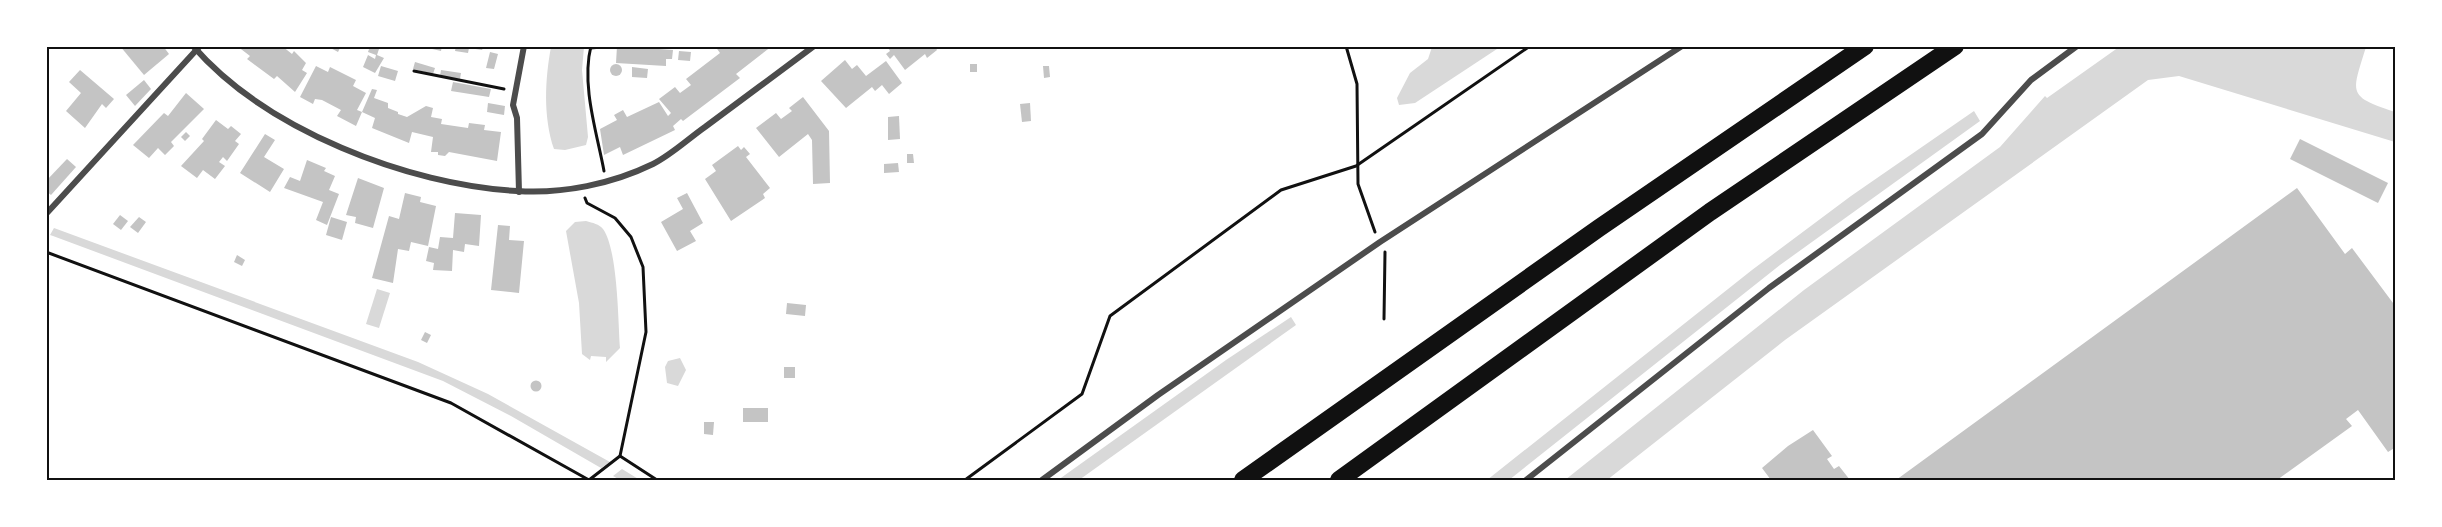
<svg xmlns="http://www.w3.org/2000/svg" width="2442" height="527" font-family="'Alegreya Sans',sans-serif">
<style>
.water{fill:#d9d9d9}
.building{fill:#c4c4c4}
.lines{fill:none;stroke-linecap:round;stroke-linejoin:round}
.path{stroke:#111;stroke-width:3}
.minor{stroke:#4c4c4c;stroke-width:6}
.motorway{stroke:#111;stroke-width:18}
.neatline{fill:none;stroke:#111;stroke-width:2}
</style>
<rect width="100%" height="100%" fill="#fff"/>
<g class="water">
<path d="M551 47H584L582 70 588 137 586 145 565 150 554 149C543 117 545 79 551 47Z"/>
<path d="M1432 47H1500L1415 103 1399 105 1397 98 1410 73 1428 59Z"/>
<path d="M2119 47H2366C2352 93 2346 96 2395 112V142L2179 76 2148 80 1785 340 1607 480H1565L1804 290 2000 147 2045 96 2047 98Z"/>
<path d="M1974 111 1980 121 1780 265 1509 480H1487L1752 270 1851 196Z"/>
<path d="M586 221C593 223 599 224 603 229 618 250 618 321 620 348L606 362V357L591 356 590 360 582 354 579 303 566 231 575 222Z"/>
<path d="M54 228 418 362 488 394 610 462 601 468 511 416 443 381 53 236 50 235Z"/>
<path d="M377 289 390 293 379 328 366 324Z"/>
<path d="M1291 317 1296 325 1079 480H1058L1226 360Z"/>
<path d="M680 358 686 370 678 386 667 383 665 367 668 361Z"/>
<path d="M622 469 640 480H620L613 476Z"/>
</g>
<g class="building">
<path d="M120 46H163L169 54 144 75Z"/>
<path d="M237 46H282L292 54 294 51 306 63 302 70 307 73 295 92 277 76 274 79 247 59 250 56Z"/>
<path d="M327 46H341L338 52Z"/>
<path d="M370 46H380L377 55 384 58 375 73 363 67 368 55 375 59 376 55 368 52Z"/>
<path d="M429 46H442L441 51 428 48Z"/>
<path d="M456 46H491V49L483 48 482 50 469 48 468 53 455 51Z"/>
<path d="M617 46 673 50 672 59H666V66L616 63Z"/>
<path d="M715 46H772L736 74 740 78 683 121 681 119 673 126 675 130 623 155 620 147 604 155 600 129 617 120 614 115 623 110 627 117 659 102 668 116 671 113 659 99 675 87 680 93 691 85 686 79 720 53Z"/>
<path d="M887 46H935L937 50 927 58 925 54 905 70 894 55 890 59 886 54 890 51Z"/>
<path d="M679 51 691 52 690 61 678 60Z"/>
<path d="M490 52 498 54 494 69 486 68Z"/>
<path d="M845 60 852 69 857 65 866 76 886 61 902 83 889 94 882 85 875 91 872 87 846 108 821 81Z"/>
<path d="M415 62 435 68 433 74 413 69Z"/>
<rect x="970" y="64" width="7" height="8"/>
<circle cx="616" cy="70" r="6"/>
<path d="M316 66 328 72 330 67 356 80 353 86 366 93 357 110 362 112 356 126 337 116 341 110 322 100 315 99 313 104 300 97Z"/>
<path d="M381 66 398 71 395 81 378 76Z"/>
<path d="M1043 66H1049L1050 77 1044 78Z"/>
<path d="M632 67 648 69 647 78 632 77Z"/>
<path d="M80 70 114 99 106 108 102 104 85 128 66 111 81 93 69 82Z"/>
<path d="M441 70 461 73 460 79 440 76Z"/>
<path d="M144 80 151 89 135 106 126 95Z"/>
<path d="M453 82 491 89 489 97 451 91Z"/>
<path d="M372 89 377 90 374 98 388 103V108L398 112V114L407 117 426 106 433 108 431 117 442 119 441 124 468 128 469 123 485 125 484 130 501 132 497 161 449 152 445 156 438 155V152H431L433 137 412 132 409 143 372 128 375 118 362 112Z"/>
<path d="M186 93 204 109 171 142 174 146 165 155 158 148 149 158 133 145 164 113 168 116Z"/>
<path d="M803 97 829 131 830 183 813 184 812 140 808 134 779 157 756 128 776 113 781 119 792 111 789 108Z"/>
<path d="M488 103 505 106 504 115 487 112Z"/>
<path d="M1030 103 1031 121 1022 122 1020 104Z"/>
<path d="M899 116 900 139 888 140V117Z"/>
<path d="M216 120 228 129 231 126 241 134 235 141 239 144 227 161 223 157 219 162 225 166 215 179 203 170 197 178 181 166 204 141 202 139Z"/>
<path d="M186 132 190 136 185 141 181 137Z"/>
<path d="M265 134 275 140 264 157 284 169 270 192 240 173Z"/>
<path d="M2300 139 2388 183 2378 203 2290 159Z"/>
<path d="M738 146 741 150 744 147 750 154 746 157 770 188 763 194 765 198 731 221 705 179 716 171 712 165Z"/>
<path d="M907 154H913L914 163H907Z"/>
<path d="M67 159 76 167 51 195 46 191V181Z"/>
<path d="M307 160 326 168 324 171 335 176 329 190 339 194 327 225 316 220 323 202 284 188 290 177 300 181Z"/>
<path d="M898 163 899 172 884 173V164Z"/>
<path d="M358 178 384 188 373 228 355 223 356 217 346 215Z"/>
<path d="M2297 188 2345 254 2352 248 2396 307V447L2388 452 2358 410 2346 419 2352 426 2277 480H1896Z"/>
<path d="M405 193 421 197 420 202 436 206 428 246 411 242 409 251 398 249 393 283 372 278 389 216 399 219Z"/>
<path d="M687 193 703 223 690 231 696 241 677 251 661 222 683 209 677 198Z"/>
<path d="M455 213 481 215 479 246 465 244 464 252 453 250 452 271 433 270 434 263 426 261 429 247 438 249 440 237 453 238Z"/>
<path d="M120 215 128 221 121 230 113 224Z"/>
<path d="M139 217 146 222 138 233 130 227Z"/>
<path d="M331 217 347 222 342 240 326 235Z"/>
<path d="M498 225 510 226 509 240 524 241 519 293 491 290Z"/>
<path d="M237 255 245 260 242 266 234 262Z"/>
<path d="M787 303 806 305 805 316 786 314Z"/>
<path d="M425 332 431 335 427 343 421 340Z"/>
<rect x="784" y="367" width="11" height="11"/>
<circle cx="536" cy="386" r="5.5"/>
<rect x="743" y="408" width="25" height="14"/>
<path d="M704 422H714L713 435 704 434Z"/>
<path d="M1813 430 1832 456 1827 459 1834 469 1839 466 1850 480H1771L1762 468 1788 446Z"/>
</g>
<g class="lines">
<g class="path">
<path d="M591 46C581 85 597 133 604 171"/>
<path d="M1346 46 1357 84 1358 184 1375 232"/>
<path d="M590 48 614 46"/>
<path d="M414 71 504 89"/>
<path d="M585 198 587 203 615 218 631 237 643 267 646 332 620 456 589 480"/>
<path d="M46 252 451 403 589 480"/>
<path d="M1384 319 1385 252"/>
<path d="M620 456 657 480"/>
<path d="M965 480 1082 394 1110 316 1281 190 1356 166 1530 46"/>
</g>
<g class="minor">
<path d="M193 46C266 130 408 185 517 191 563 194 612 184 653 164 671 155 688 139 705 127 741 100 778 73 814 46"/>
<path d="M519 192 517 118 513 105 524 46"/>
<path d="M46 214 200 46"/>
<path d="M1042 480 1158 395 1380 242 1682 46"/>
<path d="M1526 480 1769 288 1982 134 2031 80 2077 46"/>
</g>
<g class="motorway">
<path d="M1243 480 1599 228 1865 46"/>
<path d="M1339 480 1710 212 1955 46"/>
</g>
</g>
<rect width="2442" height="527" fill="none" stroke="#ffffff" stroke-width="96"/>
<rect x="48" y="48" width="2346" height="431" class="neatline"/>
</svg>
